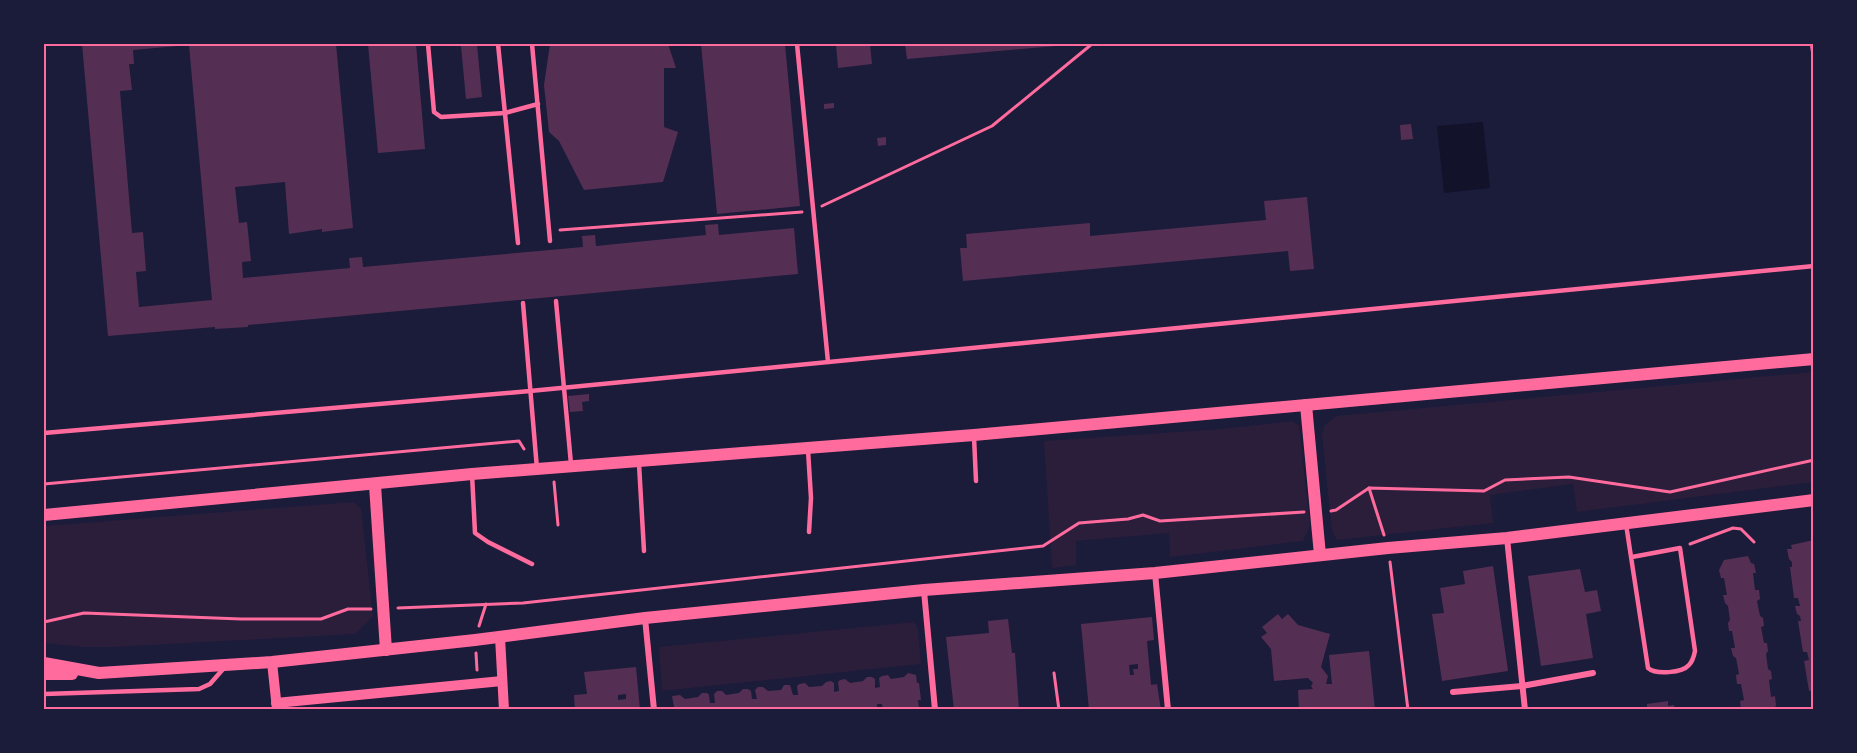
<svg xmlns="http://www.w3.org/2000/svg" width="1857" height="753" font-family="'Public Sans',sans-serif">
<style>
.green{fill:#2a1e3b}
.water{fill:#12122b}
.building{fill:#542f53;fill-rule:evenodd}
.lines{fill:none;stroke-linecap:round;stroke-linejoin:round}
.path{stroke:#ff6b9d;stroke-width:3}
.service{stroke:#ff6b9d;stroke-width:4.5}
.minor{stroke:#ff6b9d;stroke-width:6}
.tertiary{stroke:#ff6b9d;stroke-width:10}
.secondary{stroke:#ff6b9d;stroke-width:12}
.neatline{fill:none;stroke:#ff6b9d;stroke-width:2}
</style>
<rect width="100%" height="100%" fill="#1b1b3a"/>
<g class="green">
<path d="M1813 372V482L1577 512 1573 484 1490 495 1493 523 1337 540 1332 531 1322 435 1324 426 1336 416Z"/>
<path d="M1291 421 1299 425 1310 526 1303 541 1170 557 1169 533 1076 541V565L1052 568 1044 441 1221 429Z"/>
<path d="M354 502 361 508 373 616 355 634 113 647H82L44 643V526Z"/>
<path d="M914 622 918 629 921 664 662 691 659 647Z"/>
</g>
<path class="water" d="M1483 122 1490 188 1444 193 1437 126Z"/>
<g class="building">
<path d="M82 44H336L353 228 322 232V229L289 234 285 182 235 187 239 223 247 222 251 261 242 262 243 278 350 268 349 258 362 257 363 267 583 247 582 236 595 235 596 246 706 235 705 225 718 224 719 235 794 228 798 274 248 325V327L215 329V327L108 336ZM189 45 212 300 139 307 136 272 146 271 143 232 132 233 120 91 132 90 129 64H134L133 50Z"/>
<path d="M368 44H416L425 149 378 153Z"/>
<path d="M550 44H668L676 68H664V127L678 132 663 182 584 190 559 141 549 132 544 85Z"/>
<path d="M701 44H785L800 206 717 214Z"/>
<path d="M836 44H870L872 64 838 68Z"/>
<path d="M905 44H1055L1056 46 907 59Z"/>
<path d="M477 45 482 97 466 99 461 46Z"/>
<path d="M834 103V108L824 109V104Z"/>
<path d="M1411 124 1413 139 1401 140 1400 125Z"/>
<path d="M886 137V145L878 146 877 138Z"/>
<path d="M1307 197 1314 269 1290 271 1288 251 963 281 960 248H967L966 234 1090 223V236L1266 220 1264 201Z"/>
<path d="M589 394V401L582 402 583 411 570 412 568 396Z"/>
<path d="M1814 540V690L1809 691 1804 661 1809 660 1807 652H1803L1798 621H1801L1800 616 1797 614 1795 606H1800L1798 598H1794L1790 567H1792V562L1789 559 1787 549H1792L1791 545Z"/>
<path d="M1748 556 1751 563 1754 564 1756 573H1753L1755 590H1759L1760 599 1757 601 1760 616 1763 618 1764 626 1761 627 1764 643H1767L1768 651 1766 654 1768 669 1771 671 1772 679 1769 680 1771 697 1775 696 1776 705 1774 710H1741L1740 701 1744 700 1741 684H1737L1736 675 1739 674 1736 658 1733 656 1731 648H1735L1732 631H1729L1728 623 1730 620 1728 606 1725 603 1723 595H1727L1724 578H1721L1719 570 1724 560Z"/>
<path d="M1493 566 1508 671 1442 681 1432 614 1444 613 1440 588 1465 584 1463 571Z"/>
<path d="M1580 569 1585 592 1597 590 1601 611 1586 614 1593 658 1541 666 1528 576Z"/>
<path d="M1278 614 1282 619 1288 614 1298 625 1330 634 1321 667 1328 676 1326 684H1332L1329 655 1369 651 1375 710H1299L1298 690 1313 689 1311 686 1313 683 1308 678 1274 681 1271 649 1261 637 1267 633 1262 627Z"/>
<path d="M1152 617 1154 640 1147 641 1151 685 1157 684 1161 710H1089L1081 624ZM1138 664V669H1133L1134 675H1130L1129 665Z"/>
<path d="M1008 619 1012 653H1015L1019 710H954L946 637 989 633 988 621Z"/>
<path d="M636 667 640 710H575L574 695 587 694 584 672ZM626 694V699L618 700V695Z"/>
<path d="M908 673 916 675 917 683H919L921 700H918L919 708 883 710 882 704H877V710H672L671 707H674L672 696 680 695 685 699 698 697 702 693H707L709 695 710 703H715L714 694 717 691H722L726 695 739 693 743 689H748L751 691 752 699H757L755 690 758 687H763L768 691 781 690 784 685H790L793 695H798L797 686 799 684 805 683 809 687 822 686 826 682 831 681 834 683V692L839 691 838 682 840 680 845 679 850 683 863 681 867 677H872L875 679V688L880 687 879 678 882 676 888 675 891 679 904 677Z"/>
<path d="M1668 701V706L1674 705 1675 710H1647V704Z"/>
</g>
<g class="lines">
<g class="path">
<path d="M822 206 992 126 1092 44"/>
<path d="M560 230 802 212"/>
<path d="M554 482 558 525"/>
<path d="M44 484 519 441 524 449"/>
<path d="M1369 488 1384 535"/>
<path d="M1331 511 1336 510 1369 488 1484 491 1505 480 1569 477 1670 492 1814 460"/>
<path d="M1690 544 1733 528 1741 529 1754 542"/>
<path d="M1390 562 1408 710"/>
<path d="M398 608 523 603 1043 546 1079 523 1128 519 1143 515 1160 521 1304 512"/>
<path d="M44 622 84 613 241 619H321L348 609H371"/>
<path d="M479 626 486 604"/>
<path d="M476 653 477 670"/>
<path d="M1054 673 1059 710"/>
</g>
<g class="service">
<path d="M428 44 434 112 441 117 505 113 538 104"/>
<path d="M498 44 518 243"/>
<path d="M532 44 550 241"/>
<path d="M797 44 828 362"/>
<path d="M1812 44 1814 57"/>
<path d="M556 301 571 464"/>
<path d="M523 303 537 469"/>
<path d="M44 433 530 391 1814 266"/>
<path d="M974 437 976 481"/>
<path d="M808 450 811 498 809 532"/>
<path d="M639 464 644 551"/>
<path d="M472 474 475 533 488 542 532 564"/>
<path d="M1626 524 1648 668C1656 675 1682 673 1689 665 1693 661 1694 656 1695 651L1680 548 1632 557"/>
<path d="M44 694 199 689 210 684 224 668"/>
</g>
<g class="minor">
<path d="M1507 538 1525 710"/>
<path d="M1155 573 1168 710"/>
<path d="M924 591 935 710"/>
<path d="M645 618 654 710"/>
<path d="M1453 692 1522 686 1593 673"/>
</g>
<g class="tertiary">
<path d="M500 637 504 710"/>
<path d="M272 662 277 709"/>
<path d="M276 703 502 681"/>
</g>
<g class="secondary">
<path d="M1306 405 1320 555"/>
<path d="M375 485 386 650"/>
<path d="M44 515 472 474 974 435 1814 359"/>
<path d="M44 663 99 673 272 662 475 640 645 618 924 590 1155 573 1388 548 1507 538 1814 500"/>
<path d="M44 674H72"/>
</g>
</g>
<rect width="1857" height="753" fill="none" stroke="#1b1b3a" stroke-width="90"/>
<rect x="45" y="45" width="1767" height="663" class="neatline"/>
</svg>
